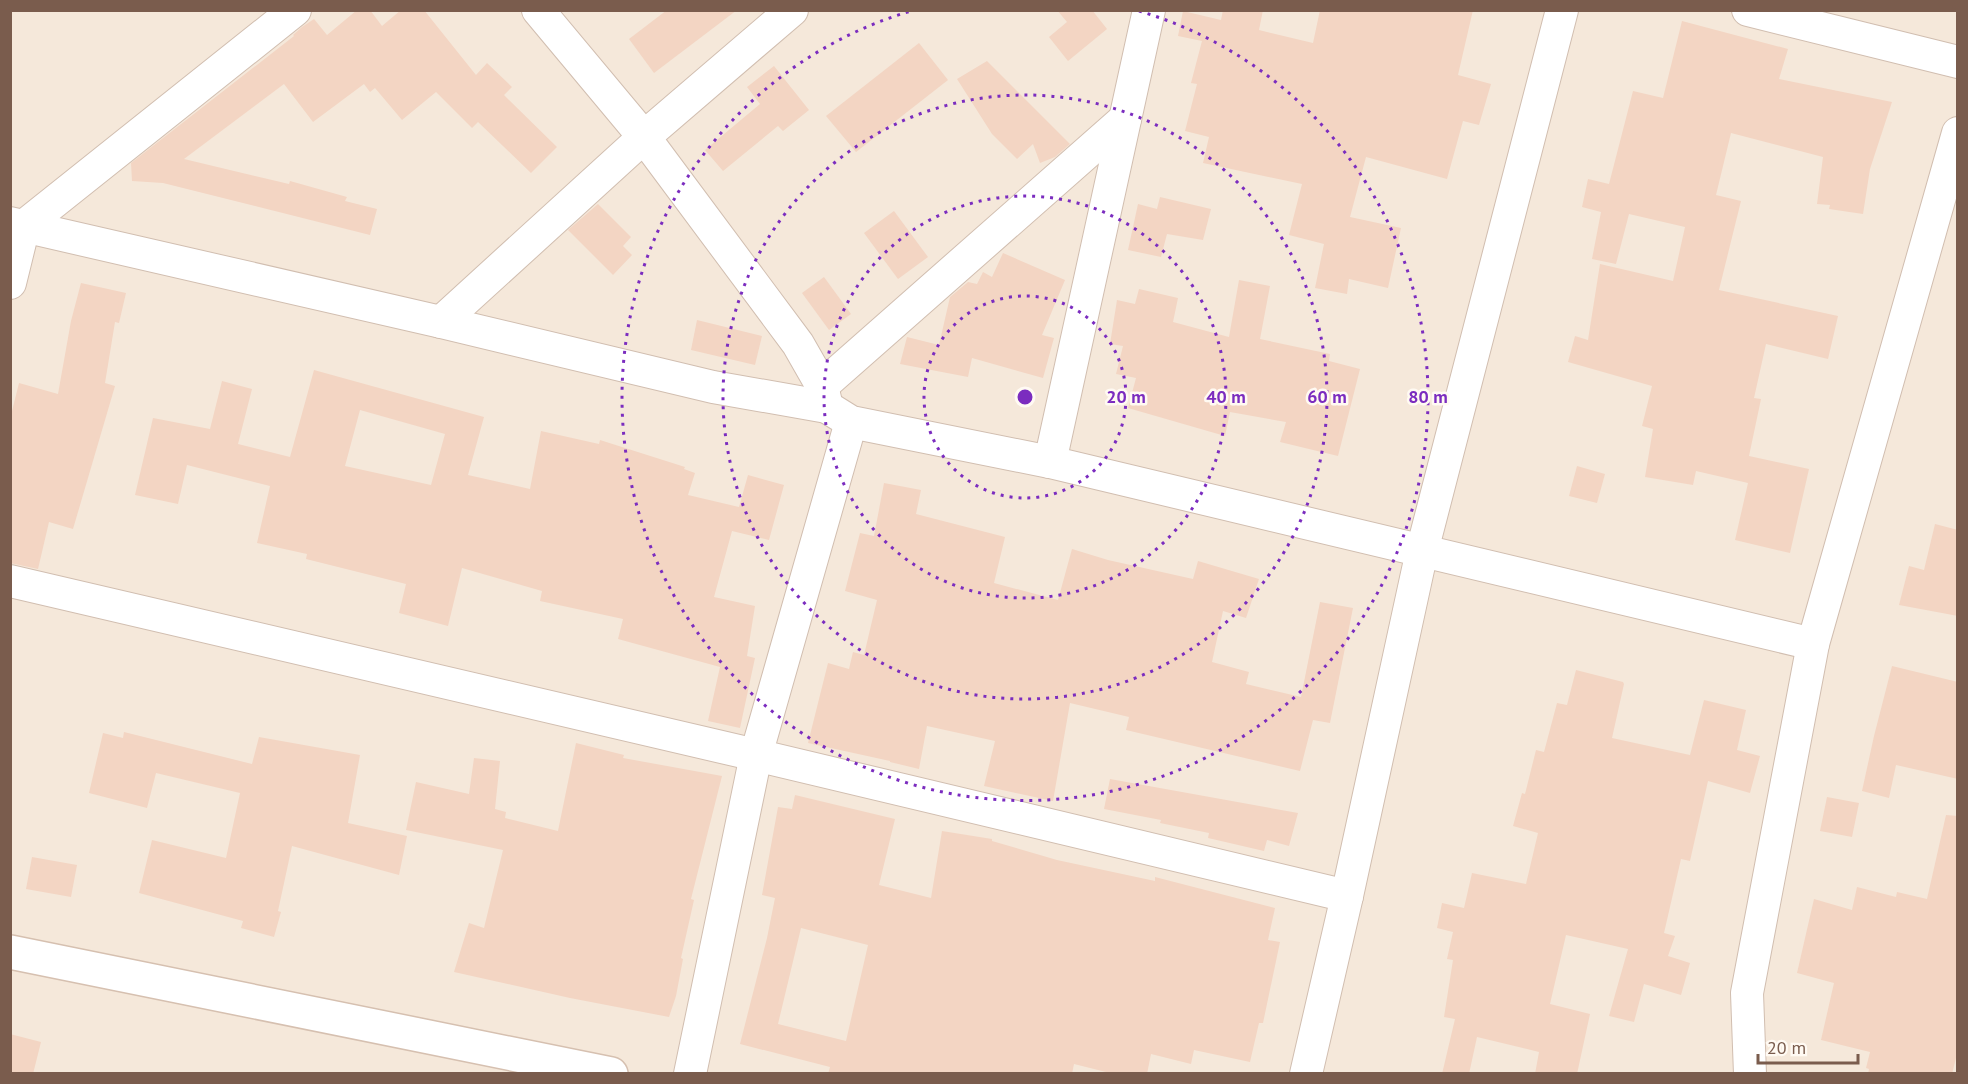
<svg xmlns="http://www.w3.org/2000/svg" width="1968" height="1084" font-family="'PT Sans',sans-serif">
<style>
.residential{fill:#f5e8da}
.building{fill:#f3d5c3;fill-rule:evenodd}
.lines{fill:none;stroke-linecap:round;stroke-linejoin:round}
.street-casing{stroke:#d1beb0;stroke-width:34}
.secondary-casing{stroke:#d6c0b0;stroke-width:36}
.street{stroke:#fff;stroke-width:32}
.secondary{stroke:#fff;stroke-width:33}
.ring{fill:none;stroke:#7b2cbf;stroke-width:3;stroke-dasharray:3 6}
.centre{fill:#7b2cbf;stroke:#fffaf3;stroke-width:3}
.ring-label{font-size:18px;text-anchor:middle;font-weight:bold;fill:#7b2cbf;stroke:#fffaf3;stroke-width:5;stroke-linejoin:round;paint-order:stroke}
</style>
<rect width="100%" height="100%" fill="#fdf6ec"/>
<rect class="residential" x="11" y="11" width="1946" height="1062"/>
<g class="building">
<path d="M357 10H370L382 26 401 10H424L476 75 487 63 512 87 504 95 557 147 531 173 478 122 472 128 436 92 402 120 375 88 370 92 364 84 313 122 284 84 184 159 289 184 290 181 347 197 345 201 377 209 370 235 163 183 132 181 131 163 294 36 293 35 302 27 314 19 327 35Z"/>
<path d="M667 10H737L654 73 629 39Z"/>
<path d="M1057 10H1092L1107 29 1068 61 1049 37 1067 22Z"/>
<path d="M1223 10H1263L1259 30 1313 43 1320 10H1473L1458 75 1491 84 1479 125 1463 121 1447 179 1366 157 1350 217 1401 228 1388 288 1349 279 1347 294 1315 288 1324 244 1289 235 1302 184 1203 163 1209 137 1185 131 1197 84 1191 83 1202 41 1178 36 1183 11 1221 20Z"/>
<path d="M1682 21 1788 49 1779 79 1892 102 1870 169 1863 214 1829 209 1830 205 1817 204 1823 157 1731 133 1716 195 1741 201 1719 290 1838 316 1828 359 1766 344 1754 398 1761 399 1749 456 1809 469 1790 553 1735 540 1748 483 1696 471 1693 485 1645 477 1653 429 1642 426 1652 386 1568 362 1575 336 1588 340 1600 264 1673 281 1685 227 1629 214 1616 264 1592 259 1601 212 1582 207 1588 179 1609 184 1633 91 1663 98Z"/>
<path d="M919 43 948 80 856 152 826 116Z"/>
<path d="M987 61 1070 144 1055 157 1040 163 1033 144 1017 159 992 134 957 79Z"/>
<path d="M774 66 809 110 783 131 778 126 723 171 705 150 760 104 747 87Z"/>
<path d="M1160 197 1211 209 1203 240 1167 234 1161 257 1128 250 1138 204 1157 209Z"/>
<path d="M598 204 631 237 623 246 632 255 613 275 568 230Z"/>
<path d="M894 211 928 257 898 279 864 233Z"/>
<path d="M1003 253 1065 280 1042 335 1054 338 1043 378 972 358 968 377 900 364 907 337 939 345 950 297 968 282 977 284 983 272 992 277Z"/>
<path d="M824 277 851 314 829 330 802 293Z"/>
<path d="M1239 280 1270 286 1260 339 1330 354 1329 361 1360 369 1338 456 1280 442 1286 422 1230 412 1225 436 1128 408 1136 378 1116 374 1123 346 1110 344 1117 300 1135 304 1139 289 1178 298 1173 322 1229 337Z"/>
<path d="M81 283 126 293 119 323 115 322 105 383 115 386 73 529 49 522 38 569 10 563V419L19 383 58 394 71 321Z"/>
<path d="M697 320 762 336 755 365 691 350Z"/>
<path d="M314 370 484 417 468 475 530 489 541 431 599 444 600 440 685 467 684 469 695 473 688 495 739 507 748 475 784 485 769 540 732 531 714 597 755 606 747 656 755 658 740 728 708 721 720 667 618 639 623 619 540 601 542 591 462 568 448 626 399 613 406 584 306 559 307 554 257 543 270 486 187 465 178 504 135 495 153 418 210 429 222 381 252 389 238 444 290 457ZM360 410 445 434 431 485 345 466Z"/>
<path d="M1577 466 1605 474 1597 503 1569 496Z"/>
<path d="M884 483 921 490 916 514 1005 537 994 583 1058 600 1072 549 1108 560 1193 579 1198 561 1259 579 1246 618 1223 611 1212 662 1249 672 1246 684 1301 697 1320 602 1353 608 1330 723 1313 720 1300 771 1126 730 1129 717 1070 703 1053 801 984 786 995 741 927 726 919 769 890 762V761L808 743 828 663 849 669 853 652 864 655 877 600 845 591 860 533 874 536Z"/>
<path d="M1935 524 1958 530V616L1899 605 1909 566 1924 570Z"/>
<path d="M1892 666 1958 682V779L1896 765 1889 798 1862 791 1874 736Z"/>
<path d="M1576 670 1623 682 1624 684 1612 738 1690 755 1704 700 1746 710 1737 750 1760 756 1750 793 1708 781 1690 861 1681 859 1664 933 1675 936 1668 956 1690 963 1681 995 1644 984 1634 1022 1609 1016 1628 949 1566 935 1550 1004 1590 1014 1577 1074H1535L1539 1052 1477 1037 1469 1074H1442L1455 1019 1444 1017 1453 960 1447 959 1453 932 1437 928 1442 903 1464 908 1472 873 1526 884 1538 833 1513 826 1522 793 1525 794 1536 750 1544 752 1557 703 1567 705Z"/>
<path d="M124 732 252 764 259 737 360 755 348 823 407 836 399 875 292 846 278 911 281 912 274 937 241 928 243 921 139 893 152 840 226 858 240 793 156 773 147 808 89 793 103 733 123 738Z"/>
<path d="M576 743 624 755 623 758 722 776 691 899 694 900 681 958 683 959 676 996 669 1017 570 998 454 972 469 923 484 928 503 850 406 830 416 782 469 794 474 758 500 761 495 809 506 812 505 818 558 831Z"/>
<path d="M1110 779 1298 813 1289 846 1267 840 1264 851 1208 838 1209 833 1160 823 1161 820 1104 809Z"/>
<path d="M795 795 895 819 879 885 931 898 942 831 992 839V841L1057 860 1155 881V877L1275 908 1268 940 1280 942 1263 1023H1259L1250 1062 1194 1050 1191 1064 1151 1054 1147 1074H1114L1074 1064 1072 1074H828L830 1067 740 1044 767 938 775 898 762 895 778 807 792 809ZM801 928 868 945 846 1041 778 1024Z"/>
<path d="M1827 797 1859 803 1852 837 1820 831Z"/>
<path d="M1946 815 1958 816V1050L1952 1074H1868L1869 1069 1866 1068 1870 1052 1821 1040 1834 983 1797 973 1814 899 1852 910 1857 887 1896 897 1897 892 1927 899Z"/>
<path d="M32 857 77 865 71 897 26 889Z"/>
<path d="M10 1034 41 1042 33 1074H10Z"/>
</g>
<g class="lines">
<defs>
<g id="street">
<path d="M538 10 644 137 798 344 822 386 827 407 851 422 1050 462 1813 644"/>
<path d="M1748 10 1958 62"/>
<path d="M10 223 441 322 713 387 827 407"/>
<path d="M10 283 24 226 295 10"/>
<path d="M441 322 644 137 792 10"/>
<path d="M822 386 1125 119"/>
<path d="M1050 462 1149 10"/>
<path d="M10 581 756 755 1347 896"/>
<path d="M690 1074 756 755 851 422"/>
<path d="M1306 1074 1347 896 1422 551 1562 10"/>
<path d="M1750 1074 1747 993 1813 644 1958 133"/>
</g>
<path id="secondary" d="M10 952 611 1074"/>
</defs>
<use href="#street" class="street-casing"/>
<use href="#secondary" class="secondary-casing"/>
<use href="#street" class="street"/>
<use href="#secondary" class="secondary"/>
</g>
<g class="ring">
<circle cx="1025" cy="397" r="101"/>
<circle cx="1025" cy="397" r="201"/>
<circle cx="1025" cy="397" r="302"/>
<path d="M1139 11A403 403 0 1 1 911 11"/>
</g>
<circle cx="1025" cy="397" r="9" class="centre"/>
<g class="ring-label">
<text x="1126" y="403">20 m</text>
<text x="1226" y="403">40 m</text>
<text x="1327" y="403">60 m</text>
<text x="1428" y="403">80 m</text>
</g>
<rect width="1968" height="1084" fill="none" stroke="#7a5c4d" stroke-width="24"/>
<path d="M1758 1054v9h100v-9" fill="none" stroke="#7a5c4d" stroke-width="3"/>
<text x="1767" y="1054" font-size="18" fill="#7a5c4d" stroke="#fffaf3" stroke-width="4.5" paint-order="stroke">20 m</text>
</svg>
